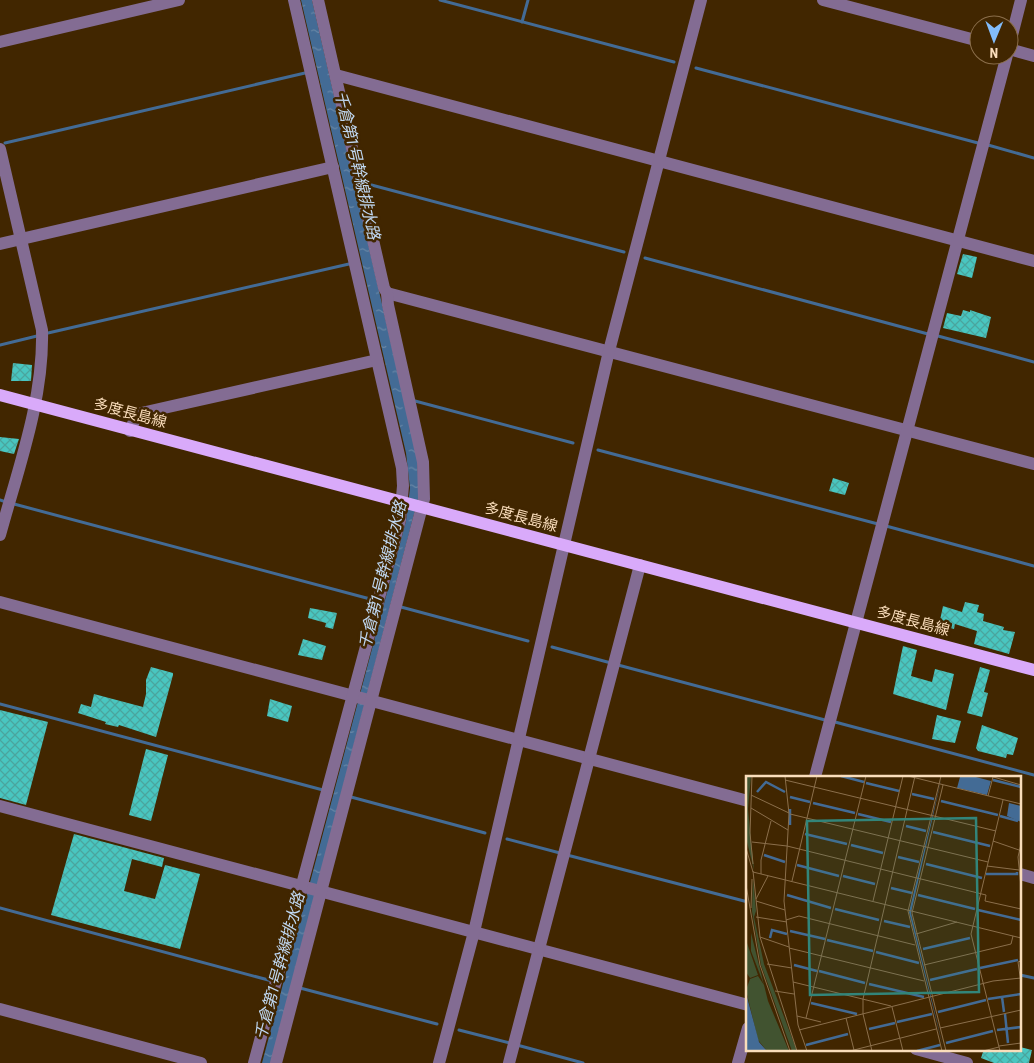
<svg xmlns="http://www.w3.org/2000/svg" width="1034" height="1063" font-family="'Roboto Condensed','Noto Sans JP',sans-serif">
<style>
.water{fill:url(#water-ripples)}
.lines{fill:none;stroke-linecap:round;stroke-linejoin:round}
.stream{stroke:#436b95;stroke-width:3}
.building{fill:url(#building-cross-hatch)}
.minor{stroke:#836c93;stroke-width:12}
.major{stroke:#d9aafa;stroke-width:12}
.labels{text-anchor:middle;stroke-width:5;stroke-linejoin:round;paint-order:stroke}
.street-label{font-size:15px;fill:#faddbb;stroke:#412600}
.water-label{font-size:16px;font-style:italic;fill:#c0d8f2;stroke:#412600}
.inset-river{fill:none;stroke:#436b95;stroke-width:2.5}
.inset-road{fill:none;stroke:#8b6f4b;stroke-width:1}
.view{fill:#32857a;fill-opacity:0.15;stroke:#32857a;stroke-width:2.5}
.inset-edge{fill:none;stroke:#faddbb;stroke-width:2.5}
</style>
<defs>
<pattern id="water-ripples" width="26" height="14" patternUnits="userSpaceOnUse" patternTransform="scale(1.25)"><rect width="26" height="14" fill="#436b95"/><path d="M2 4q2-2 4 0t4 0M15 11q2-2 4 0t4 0" fill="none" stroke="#6887a6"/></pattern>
<pattern id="building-cross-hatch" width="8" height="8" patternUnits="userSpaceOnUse" patternTransform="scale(1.25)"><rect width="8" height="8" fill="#49c6c0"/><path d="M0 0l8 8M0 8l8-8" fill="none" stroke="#4aa59e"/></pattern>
</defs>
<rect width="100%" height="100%" fill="#412600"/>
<path class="water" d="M301 0H312L417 456 419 495 271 1063H262L406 521 410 488 406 453Z"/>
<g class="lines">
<g class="stream">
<path d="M440 0 674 62"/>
<path d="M522 22 528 0"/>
<path d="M696 68 978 143"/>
<path d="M5 143 305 73"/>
<path d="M988 145 1034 158"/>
<path d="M364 183 624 252"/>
<path d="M645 258 928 334"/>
<path d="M48 333 349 264"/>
<path d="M938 336 1034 362"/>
<path d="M0 345 37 336"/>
<path d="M415 401 573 443"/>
<path d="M598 450 878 524"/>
<path d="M0 500 3 501"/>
<path d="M14 504 374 600"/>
<path d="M886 526 1034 566"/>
<path d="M401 607 528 641"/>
<path d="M552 647 611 663"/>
<path d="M618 665 825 720"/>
<path d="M0 704 323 790"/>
<path d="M835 722 1034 775"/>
<path d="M351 797 485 833"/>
<path d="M507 839 560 853"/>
<path d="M567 855 748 902"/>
<path d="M0 908 272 981"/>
<path d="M1020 975 1034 978"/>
<path d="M300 988 437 1024"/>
<path d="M459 1030 510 1043"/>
<path d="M517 1045 583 1063"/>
</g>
</g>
<g class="building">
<path d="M963 254 977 257 972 278 957 274Z"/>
<path d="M963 310 970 312V310L991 317 986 338 943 328 947 313 961 316Z"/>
<path d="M13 363 32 365 31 381H11Z"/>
<path d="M0 437 19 439 14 454 0 451Z"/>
<path d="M833 478 849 483 845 495 829 491Z"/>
<path d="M965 602 979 605 977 612 984 614 983 621 1004 627 1003 630 1015 632 1009 654 974 644 977 631 955 624 954 629 939 625 943 606 962 612Z"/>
<path d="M310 608 337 613 333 629 325 627 326 623 308 618Z"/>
<path d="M303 639 326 646 322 660 298 655Z"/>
<path d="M903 646 917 650 911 676 932 682 935 669 954 674 946 710 893 694Z"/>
<path d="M151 667 173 673V675L156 737 119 725 118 727 105 724 106 722 78 713 81 704 91 707 94 694 143 707 146 694V680Z"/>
<path d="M980 667 990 670 984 692 988 693 982 717 967 713Z"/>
<path d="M270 699 292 706 288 722 267 716Z"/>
<path d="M0 710 48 722 26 805 0 798Z"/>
<path d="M937 715 961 721 955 743 932 739Z"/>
<path d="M982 725 1018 738 1013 755 1007 754 1006 758 978 751 976 748Z"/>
<path d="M146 749 168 755 151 821 129 815Z"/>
<path d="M74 834 164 858 162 867 132 859 124 891 155 899 165 865 200 874 180 949 51 915Z"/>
<path d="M1020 1047 1032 1050 1029 1063H994L981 1058 984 1049H1020Z"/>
</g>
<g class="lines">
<g class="minor">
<path d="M823 0 979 41"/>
<path d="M0 42 179 0"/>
<path d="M1009 47 1021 0"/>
<path d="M1009 49 1034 56"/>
<path d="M336 75 1034 261"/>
<path d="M0 149 42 330C44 399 18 469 0 535"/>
<path d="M0 244 333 167"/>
<path d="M387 293 1034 464"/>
<path d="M130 431 137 414 377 360"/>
<path d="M0 602 748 801"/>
<path d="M815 777 1007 55"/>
<path d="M0 806 748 1005"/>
<path d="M1020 874 1034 878"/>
<path d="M0 1009 201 1063"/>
<path d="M916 1049 967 1063"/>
<path d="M254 1063 400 520 403 486 402 468 294 0"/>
<path d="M276 1063 424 499 423 462 388 305 387 293 384 288 318 0"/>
<path d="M439 1063 474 932 609 351 701 0"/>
<path d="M509 1063 640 565"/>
<path d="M738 1063 748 1028"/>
</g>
<path class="major" d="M0 395 1034 670"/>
</g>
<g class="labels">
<g class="street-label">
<text transform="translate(130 413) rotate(15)" y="5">多度長島線</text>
<text transform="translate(521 517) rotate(15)" y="5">多度長島線</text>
<text transform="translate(913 621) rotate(15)" y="5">多度長島線</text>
</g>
<g class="water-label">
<text transform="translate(358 165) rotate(77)" y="6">千倉第1号幹線排水路</text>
<text transform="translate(382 575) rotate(-76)" y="6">千倉第1号幹線排水路</text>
<text transform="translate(279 966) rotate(-75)" y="6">千倉第1号幹線排水路</text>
</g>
</g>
<g transform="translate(746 776)">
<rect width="275" height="275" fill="#412600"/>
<path d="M1 0H5L2 33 8 94 0 62ZM7 102 10 135 8 141 18 188 51 275H46L15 189 6 135ZM5 157 22 225 43 275H21L12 264 0 214 4 203 12 200 18 209 5 175ZM0 164 12 199 4 202 0 196Z" fill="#415330"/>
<path d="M196 0 165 137 198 275 163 136ZM226 0 245 5 241 19 211 12 214 1ZM263 27 275 30V46L261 40ZM0 217 13 266 21 275H0Z" fill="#436b95"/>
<path class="inset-river" d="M95 0 118 6M247 4 275 11M120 7 153 15M11 16 20 6 39 16M166 18 188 23M44 21 64 26M195 25 252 39M67 27 109 37M112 38 145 46M254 40 272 45M44 49V33M160 50 180 55M187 56 244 70M59 58 101 68M105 69 137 77M18 79 39 86M152 81 173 86M180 88 236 102M51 89 93 100M240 98H271V96M97 100 129 108M145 112 166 117M41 119 85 132M172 119 229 133M89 133 133 144M232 134 275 144M138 145 164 151M44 155 79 163M24 162 26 154 41 158M81 164 127 175M177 173 224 162M130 176 173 187M48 189 71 195M234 192 272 184M73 195 119 207M184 204 231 193M123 208 178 221M256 221 258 236M242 223 275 218M65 227 111 238M192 236 240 224M259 238 262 267M151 246 186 238M123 253 149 247M251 254 275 251M200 267 247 255M60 269 102 258M171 275 194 269"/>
<path class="inset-road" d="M6 0 4 57 7 88M39 0 43 38 38 125 52 249 61 275M162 0 275 28M195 0 162 135 196 275M244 0 275 9M39 4 250 55M197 9 166 137 200 275M5 19 43 37M242 20 247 1M5 32 42 54M44 38 242 86M247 65 273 74M6 66 41 70M275 68 272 81 275 111M41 70 240 119 239 125 275 133M0 72 7 96 275 162M241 90 273 94M7 95 14 161 51 275M15 98V84L25 45M46 105 71 0M0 109 14 189 44 275M10 123 22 100M10 125 39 134M127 125 157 0M5 132 6 103M10 141 41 146M40 144 53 140 169 169M170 158 211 146M14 161 43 171M43 172 178 205M275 185 272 186 275 207M21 188 46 192M178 189 265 168 267 160M47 206 145 230M29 215 48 218M146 231 157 275M51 240 75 246M60 242 120 0M100 242 108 274M194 252 275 234M53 254 247 205 275 202M253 270 275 267M104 275 190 253M126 275 117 238V223L169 0M237 275 253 271M254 275 225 158 257 24"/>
<path class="view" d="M230 42 233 216 64 219 61 45Z"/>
<rect width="275" height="275" class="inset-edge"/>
</g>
<g transform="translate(994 40) rotate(181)"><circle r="24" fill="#412600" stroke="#8b6f4b"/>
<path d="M0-4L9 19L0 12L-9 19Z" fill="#82bcfa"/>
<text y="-8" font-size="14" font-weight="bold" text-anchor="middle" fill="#faddbb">N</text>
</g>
</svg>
